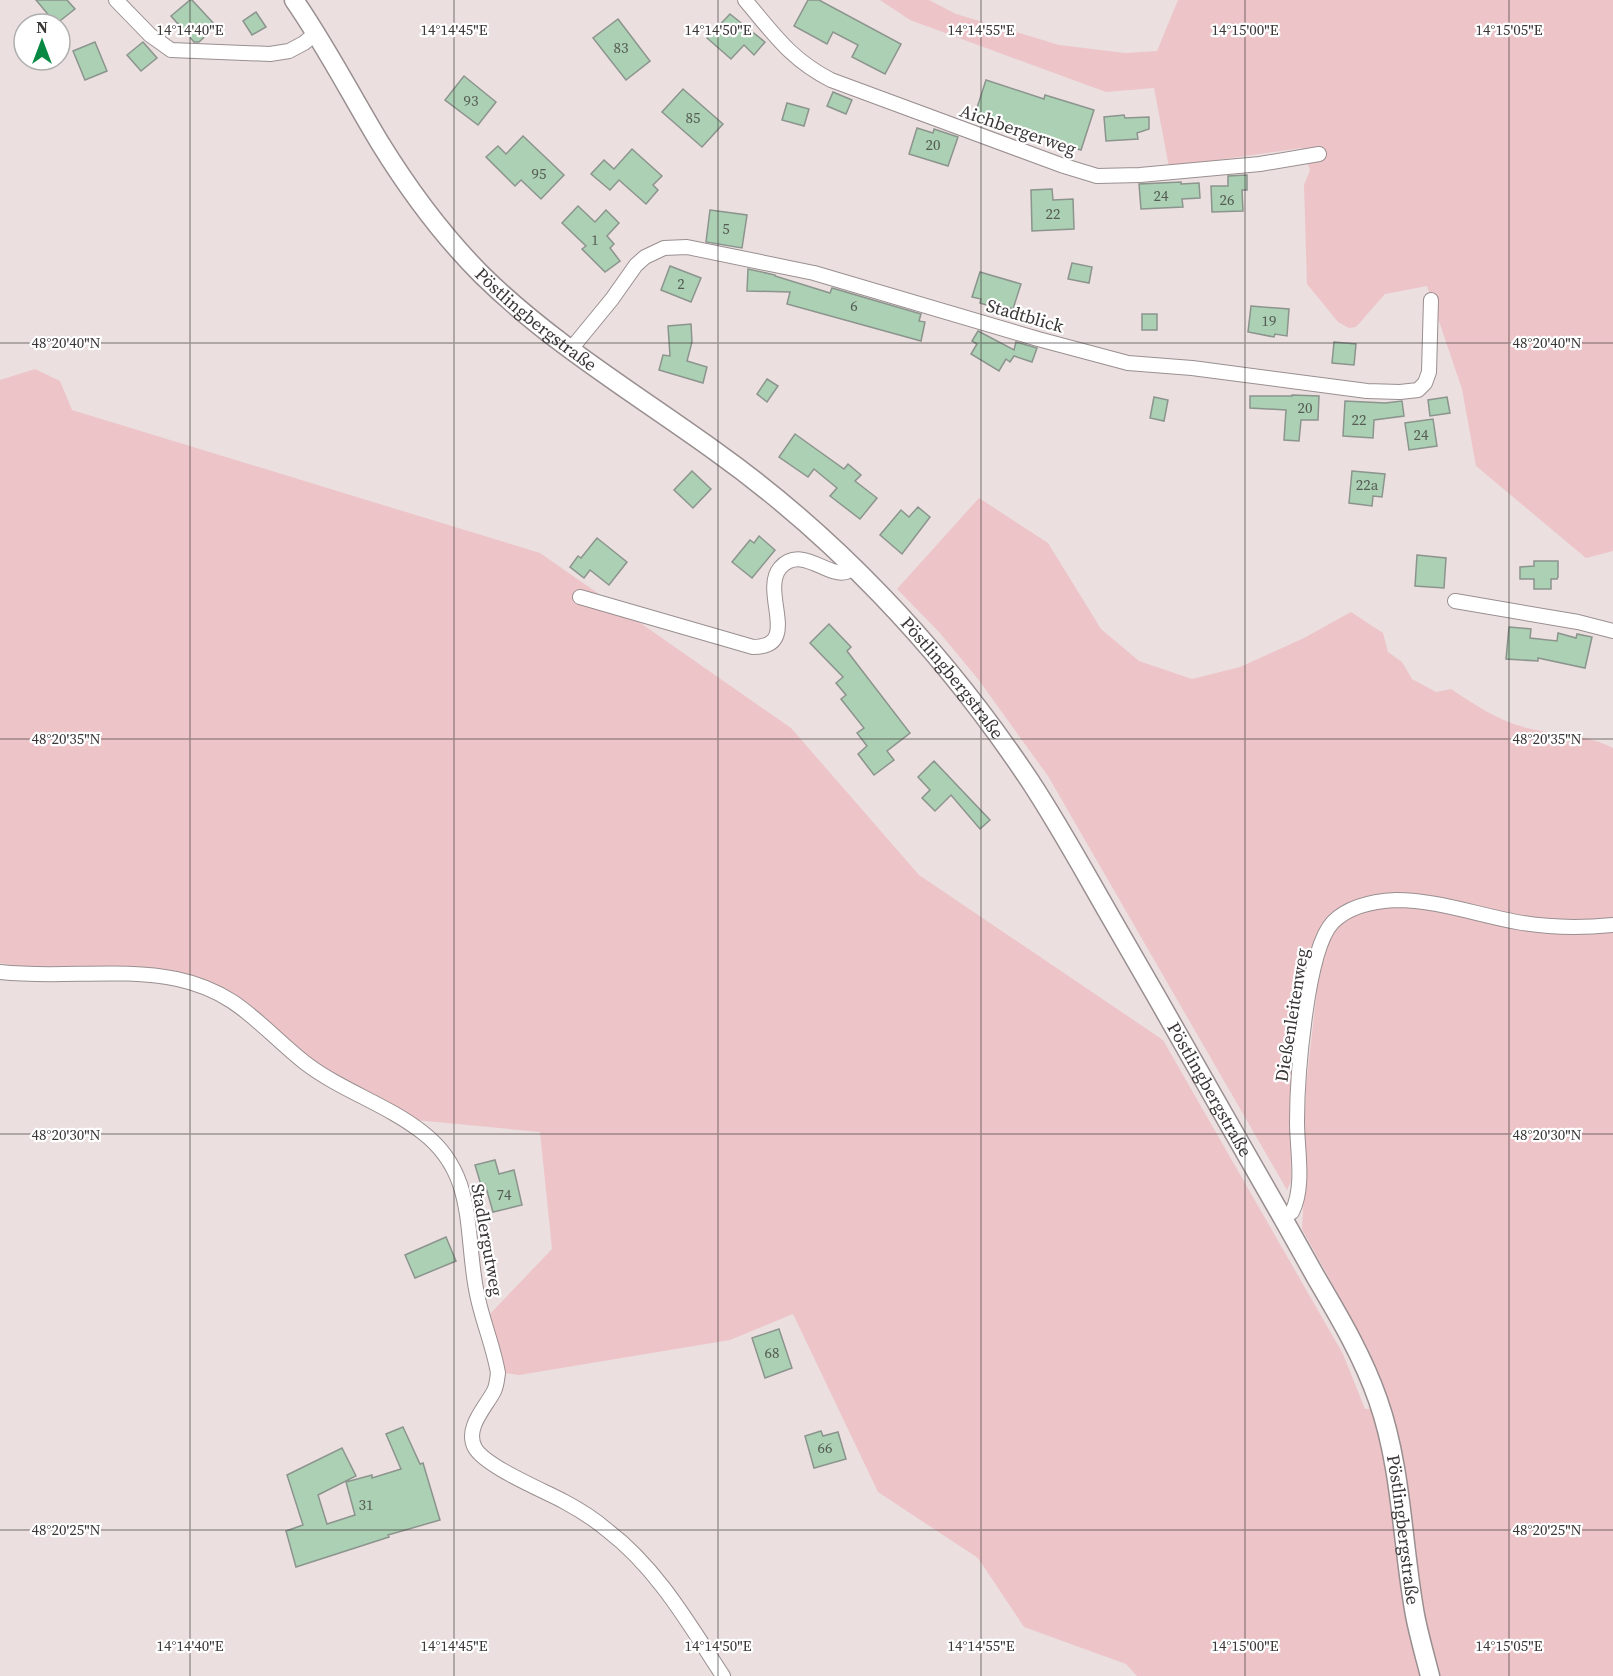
<svg xmlns="http://www.w3.org/2000/svg" width="1613" height="1676" font-family="'Source Serif 4',serif">
<style>
.green{fill:#edc4c8}
.building{fill:#abd0b3;stroke:#8c948e;stroke-width:1.5}
.lines{fill:none;stroke-linecap:round;stroke-linejoin:round}
.minor-casing{stroke:#9a8f90;stroke-width:16}
.secondary-casing{stroke:#9a8f90;stroke-width:21}
.minor{stroke:#fff;stroke-width:14}
.secondary{stroke:#fff;stroke-width:18}
.ticks{fill:none;stroke:#3a3636;stroke-width:1.5;stroke-opacity:0.45}
.labels{text-anchor:middle;stroke-width:4.5;stroke-linejoin:round;paint-order:stroke}
.number-label{font-size:15px;fill:#565c55}
.street-label{font-size:18px;fill:#3a3636;stroke:#fff}
.ticks-label{font-size:15px;text-anchor:middle;fill:#3a3636;stroke:#fff;stroke-width:4.5;stroke-linejoin:round;paint-order:stroke}
</style>
<rect width="100%" height="100%" fill="#ebdfe0"/>
<g class="green">
<path d="M880 0H929L956 14 1059 45 1125 53 1157 51 1178 0H1613V551L1586 558 1476 466 1462 389 1427 286 1385 294 1356 327 1349 328 1338 322 1307 284 1304 185 1310 170 1302 148 1169 167 1154 88 1106 92 910 20Z"/>
<path d="M35 369 60 381 72 410 540 553 791 728 919 875 1163 1040 1343 1354 1365 1409 1389 1408 1369 1351 1302 1229 1305 1173 1304 1129 1306 1086 1319 973 1325 949 1331 935 1348 917 1361 912 1378 908 1414 907 1613 932V1676H1137L1126 1664 1024 1627 978 1558 878 1492 793 1314 730 1340 519 1375 505 1373 489 1315 552 1249 540 1132 405 1119 325 1072 236 998 199 977 134 969 36 970 0 963V380Z"/>
<path d="M979 498 1048 543 1101 629 1139 661 1192 679 1240 667 1304 638 1351 612 1383 633 1388 652 1402 662 1412 679 1436 692 1451 689C1475 705 1499 721 1527 728 1556 735 1586 734 1613 748V918C1582 920 1549 921 1518 915 1484 908 1450 897 1416 894 1389 892 1350 896 1330 916 1291 953 1290 1126 1291 1181L1287 1190 1048 776 978 679 939 632 897 589Z"/>
</g>
<g class="building">
<path d="M36 0H67L75 9 56 24Z"/>
<path d="M190 0H192L216 26 199 42H194L171 16Z"/>
<path d="M808 0H819L901 44 885 74 852 57 858 45 833 32 827 44 794 26Z"/>
<path d="M256 12 266 27 252 35 243 21Z"/>
<path d="M730 14 765 42 754 55 744 45 731 59 707 38Z"/>
<path d="M618 19 650 61 626 80 593 38Z"/>
<path d="M95 42 107 71 85 80 73 51Z"/>
<path d="M143 42 157 58 141 71 127 55Z"/>
<path d="M464 76 496 102 478 125 445 100Z"/>
<path d="M986 80 1044 99 1045 95 1094 110 1081 150 1033 135 1034 133 975 114Z"/>
<path d="M683 89 723 124 702 147 662 112Z"/>
<path d="M833 92 852 100 846 114 827 106Z"/>
<path d="M787 103 809 109 804 126 782 120Z"/>
<path d="M1124 115 1125 118 1149 117V129L1137 133 1138 139 1106 141 1104 117Z"/>
<path d="M917 128 933 133 934 129 958 137 948 166 909 154Z"/>
<path d="M523 136 564 175 541 199 521 180 515 186 486 157 498 146 506 154Z"/>
<path d="M632 149 662 176 653 185 658 190 646 204 619 180 610 190 591 174 604 160 614 169Z"/>
<path d="M1247 175V190H1242L1243 211 1212 212 1211 186H1228V176Z"/>
<path d="M1181 182V184L1199 183 1200 198 1182 199 1183 207 1141 209 1139 184Z"/>
<path d="M1052 189 1053 200 1073 199 1074 229 1032 231 1031 190Z"/>
<path d="M578 206 595 222 606 210 619 223 607 236 614 244 610 248 620 261 605 272 582 249 586 246 562 223Z"/>
<path d="M710 210 747 215 742 248 706 242Z"/>
<path d="M1072 263 1092 267 1089 283 1068 279Z"/>
<path d="M670 266 701 278 691 302 661 290Z"/>
<path d="M748 269 775 275V276L830 293 832 288 921 314 919 321 925 322 921 341 787 304 790 292 747 291Z"/>
<path d="M980 272 1021 284 1013 309 1004 306 1002 310 980 303 981 299 972 297Z"/>
<path d="M1251 306 1289 309 1287 336 1275 334 1274 337 1248 332Z"/>
<rect x="1142" y="314" width="15" height="16"/>
<path d="M691 324 692 342 687 361 707 367 703 383 659 370 663 355 670 356 668 326Z"/>
<path d="M978 331 1014 350 1016 342 1037 348 1032 362 1014 356 1010 362 1006 359 999 371 971 354 977 344 972 341Z"/>
<path d="M1334 342 1356 344 1354 365 1332 363Z"/>
<path d="M767 379 778 386 767 402 757 394Z"/>
<path d="M1292 395 1319 396 1318 420H1301L1299 441 1284 440 1286 410 1250 408V396H1292Z"/>
<path d="M1154 397 1168 400 1164 421 1150 418Z"/>
<path d="M1447 397 1450 413 1430 416 1428 400Z"/>
<path d="M1345 401 1385 403 1402 401 1404 416 1374 420 1373 438 1343 436Z"/>
<path d="M1433 419 1437 446 1409 450 1405 423Z"/>
<path d="M795 434 844 469 848 464 861 475 855 481 877 498 860 519 830 496 837 488 814 469 808 477 779 457Z"/>
<path d="M692 471 711 489 693 508 674 490Z"/>
<path d="M1352 471 1385 474 1382 497 1373 496 1372 506 1349 503Z"/>
<path d="M918 507 930 517 902 554 880 535 901 510 909 517Z"/>
<path d="M759 536 775 550 752 578 732 562 750 540 754 543Z"/>
<path d="M597 538 627 562 609 585 590 570 584 578 570 567 578 556 581 558Z"/>
<path d="M1417 555 1446 558 1444 588 1415 586Z"/>
<path d="M1534 561H1558V577L1557 579H1551V589H1534V579H1520V567L1534 566Z"/>
<path d="M829 624 851 647 847 651 910 733 887 751 894 760 874 775 858 754 867 746 857 733 864 728 841 699 846 695 836 683 843 677 810 643Z"/>
<path d="M1509 627 1531 629 1530 638 1557 641 1558 633 1576 638 1577 634 1592 637 1585 668 1538 658V661L1506 659Z"/>
<path d="M934 761 990 820 980 829 951 795 935 811 922 798 930 790 918 777Z"/>
<path d="M495 1160 499 1174 514 1170 522 1205 493 1212 485 1184 481 1185 475 1165Z"/>
<path d="M446 1237 456 1261 415 1278 405 1255Z"/>
<path d="M779 1329 792 1368 765 1378 752 1338Z"/>
<path d="M403 1427 420 1464 423 1463 440 1520 388 1535 389 1537 296 1567 286 1531 303 1525 287 1475 342 1448 356 1476 318 1495 327 1524 355 1515 346 1482 372 1475V1478L401 1469 386 1434Z"/>
<path d="M821 1431 823 1436 838 1432 846 1459 814 1468 805 1436Z"/>
</g>
<g class="lines">
<defs>
<g id="minor">
<path d="M116 0 150 35 171 50 270 54 289 51 304 43 316 33"/>
<path d="M745 0C774 34 790 59 831 80L1061 165 1097 176 1140 175 1260 164 1319 154"/>
<path d="M571 349 612 299 636 265 645 257 664 248 687 247 814 273 1038 339 1128 363 1192 368 1367 391 1400 392 1418 390 1425 383 1429 372 1431 300"/>
<path d="M580 597 753 647C802 647 760 592 780 568 801 544 828 578 846 572 849 571 851 569 853 567"/>
<path d="M1455 601 1578 622 1613 631"/>
<path d="M0 972C59 979 119 967 177 979 238 992 259 1026 304 1062 340 1090 386 1104 422 1132 476 1173 465 1230 476 1289 481 1318 493 1344 498 1373 497 1379 497 1385 494 1391 486 1407 464 1428 475 1448 486 1467 545 1491 565 1502 580 1510 594 1519 607 1530 657 1568 689 1624 723 1676"/>
<path d="M1283 1218 1292 1212C1305 1186 1297 1150 1297 1122 1297 1080 1306 950 1333 922 1349 906 1375 901 1396 900 1437 900 1478 915 1517 922 1549 928 1581 928 1613 925"/>
</g>
<g id="secondary">
<path id="s1" d="M294 0C326 46 351 95 380 143 409 190 443 236 482 275 551 343 636 394 715 451 774 493 830 542 880 594 936 652 986 715 1030 781 1059 825 1084 871 1110 916 1150 985 1190 1055 1229 1124 1259 1176 1288 1227 1317 1279 1340 1318 1363 1357 1378 1400 1402 1468 1402 1544 1415 1615 1419 1636 1425 1656 1430 1676"/>
</g>
</defs>
<use href="#minor" class="minor-casing"/>
<use href="#secondary" class="secondary-casing"/>
<use href="#minor" class="minor"/>
<use href="#secondary" class="secondary"/>
</g>
<path class="ticks" d="M190 0V1676M454 0V1676M718 0V1676M981 0V1676M1245 0V1676M1509 0V1676M0 343H1613M0 739H1613M0 1134H1613M0 1530H1613"/>
<g class="labels">
<g class="number-label">
<text x="621" y="53">83</text>
<text x="471" y="106">93</text>
<text x="693" y="123">85</text>
<text x="933" y="150">20</text>
<text x="539" y="179">95</text>
<text x="1161" y="201">24</text>
<text x="1227" y="205">26</text>
<text x="1053" y="219">22</text>
<text x="726" y="234">5</text>
<text x="595" y="245">1</text>
<text x="681" y="289">2</text>
<text x="854" y="311">6</text>
<text x="1269" y="326">19</text>
<text x="1305" y="413">20</text>
<text x="1359" y="425">22</text>
<text x="1421" y="440">24</text>
<text x="1367" y="490">22a</text>
<text x="504" y="1200">74</text>
<text x="772" y="1358">68</text>
<text x="825" y="1453">66</text>
<text x="366" y="1510">31</text>
</g>
<g class="street-label">
<text transform="translate(1018 130) rotate(19)" y="6">Aichbergerweg</text>
<text transform="translate(1025 316) rotate(16)" y="6">Stadtblick</text>
<text dy="6" stroke="none"><textPath href="#s1" startOffset="404">Pöstlingbergstraße</textPath></text>
<text dy="6" stroke="none"><textPath href="#s1" startOffset="956">Pöstlingbergstraße</textPath></text>
<text transform="translate(1292 1015) rotate(-81)" y="6">Dießenleitenweg</text>
<text dy="6" stroke="none"><textPath href="#s1" startOffset="1442">Pöstlingbergstraße</textPath></text>
<text transform="translate(487 1240) rotate(80)" y="6">Stadlergutweg</text>
<text dy="6" stroke="none"><textPath href="#s1" startOffset="1928">Pöstlingbergstraße</textPath></text>
</g>
</g>
<g class="ticks-label">
<text x="190" y="35">14°14'40"E</text>
<text x="454" y="35">14°14'45"E</text>
<text x="718" y="35">14°14'50"E</text>
<text x="981" y="35">14°14'55"E</text>
<text x="1245" y="35">14°15'00"E</text>
<text x="1509" y="35">14°15'05"E</text>
<text x="66" y="348">48°20'40"N</text>
<text x="1547" y="348">48°20'40"N</text>
<text x="66" y="744">48°20'35"N</text>
<text x="1547" y="744">48°20'35"N</text>
<text x="66" y="1140">48°20'30"N</text>
<text x="1547" y="1140">48°20'30"N</text>
<text x="66" y="1535">48°20'25"N</text>
<text x="1547" y="1535">48°20'25"N</text>
<text x="190" y="1651">14°14'40"E</text>
<text x="454" y="1651">14°14'45"E</text>
<text x="718" y="1651">14°14'50"E</text>
<text x="981" y="1651">14°14'55"E</text>
<text x="1245" y="1651">14°15'00"E</text>
<text x="1509" y="1651">14°15'05"E</text>
</g>
<g transform="translate(42 42)"><circle r="28" fill="#ffffff" stroke="#b0afaf" stroke-width="1.5"/>
<path d="M0-4.5L10 22L0 15L-10 22Z" fill="#078843"/>
<text y="-9" font-size="16" font-weight="bold" text-anchor="middle" fill="#3a3636">N</text>
</g>
</svg>
